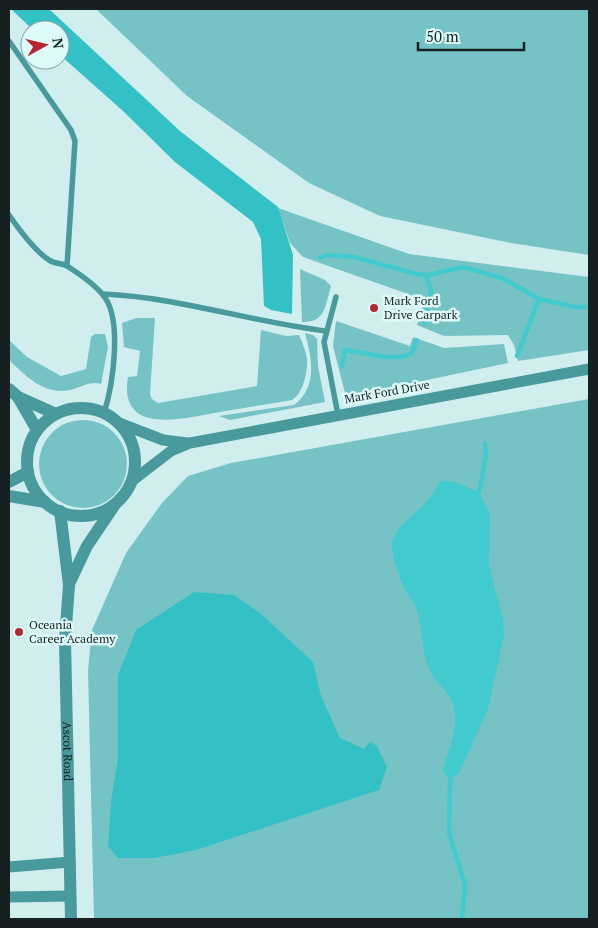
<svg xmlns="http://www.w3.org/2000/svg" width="598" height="928" font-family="'PT Serif',serif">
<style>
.green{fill:#76c3c5}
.forest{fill:#34c1c5}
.water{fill:#41cbcf}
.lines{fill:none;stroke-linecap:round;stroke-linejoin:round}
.stream{stroke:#41cbcf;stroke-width:4.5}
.service{stroke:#499a9c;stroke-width:5.5}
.minor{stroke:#499a9c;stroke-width:11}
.tertiary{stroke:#499a9c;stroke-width:12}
.poi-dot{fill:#b72633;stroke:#defbfb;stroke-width:2}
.labels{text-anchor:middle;stroke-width:5;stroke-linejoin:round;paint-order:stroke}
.poi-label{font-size:12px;fill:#162021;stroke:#defbfb;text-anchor:start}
.street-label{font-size:12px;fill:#162021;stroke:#defbfb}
</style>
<rect width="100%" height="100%" fill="#d0eeee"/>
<g class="green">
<path d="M96 9H589V255L511 243 380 216 309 183 187 96Z"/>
<path d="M278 208 409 254 589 277V350L518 361 514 345 508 335 444 336 417 325 425 300 303 257 290 243Z"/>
<path d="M300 269 325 280 331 286C325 305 326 323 302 322Z"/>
<path d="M136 318H155L150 394 152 399 158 403 257 386 261 330 286 336 299 335C302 342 306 351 307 359 308 371 303 394 292 400 268 404 244 408 220 412 185 418 118 437 128 377L137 376 140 351 124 347 122 323Z"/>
<path d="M336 321 410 346 413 337 444 348 504 344 508 363 346 397 333 346Z"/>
<path d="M305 333 313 335 317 339 318 366 325 402 230 420 219 416 294 405C318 387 312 359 305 333Z"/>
<path d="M95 334H105L108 347 101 384C91 381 84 386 74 389 46 397 28 378 9 360V340L27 357 61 376 86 369 91 337Z"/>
<path d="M589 399V919H94L88 670 92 630 126 553 162 503 188 476 231 463Z"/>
<circle cx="83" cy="464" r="44"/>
</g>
<g class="forest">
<path d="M11 9H49L180 131 278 207 293 255 292 314 271 310 264 306 261 239 253 222 175 162 123 111 60 55V30H33Z"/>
<path d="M194 592 234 595 260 613 313 662 321 696 340 738 364 749 370 742 377 746 387 767 379 790 196 850 154 858H118L108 846 111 801 118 758V675L136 630Z"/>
</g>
<path class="water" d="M440 481 454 482 479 492 490 515 489 566 503 620 504 635 488 709 459 773 450 780 443 771C447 751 459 730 454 708 449 688 437 686 430 671 421 651 423 628 416 607 414 600 407 595 404 588 400 580 391 553 392 544 396 525 416 514 428 500 433 494 437 488 440 481Z"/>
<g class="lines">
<g class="stream">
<path d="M320 258 326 255 354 257 417 274 429 275 463 267 502 278 539 299 576 307H589"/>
<path d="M424 323 431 290 426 275"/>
<path d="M517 356 539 299"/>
<path d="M342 366 345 350 386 357H402L412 353 417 340"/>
<path d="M479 492 486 455 485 444"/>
<path d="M450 780 449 833 465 885 462 919"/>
</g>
<g class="service">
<path d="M9 41 71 130 75 141 67 266"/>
<path d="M9 215C18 228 35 251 49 260 54 264 62 263 67 266 78 273 95 285 103 295 123 318 113 385 104 413"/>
<path d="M103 294C178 297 251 322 326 331"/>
<path d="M336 297 324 342 338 415"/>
</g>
<g class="minor">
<path d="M119 423 163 440 188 443"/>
<path d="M132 481 171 451 190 443 589 369"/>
<path d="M9 867 70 862"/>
<path d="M9 897 70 896"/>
</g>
<g class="tertiary">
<path d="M9 389 18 397 37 430"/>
<path d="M18 397 56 414"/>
<circle cx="81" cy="462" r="54"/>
<path d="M9 482 28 472"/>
<path d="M9 496 45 502"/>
<path id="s1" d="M60 511 69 585 65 640 71 919"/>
<path d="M69 584 87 546 114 506"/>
</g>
</g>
<g class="poi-dot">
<circle cx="374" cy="308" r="5"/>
<circle cx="19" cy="632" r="5"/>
</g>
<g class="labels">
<g class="poi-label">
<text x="384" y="305">Mark Ford<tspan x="384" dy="14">Drive Carpark</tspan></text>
<text x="29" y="629">Oceania<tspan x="29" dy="14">Career Academy</tspan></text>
</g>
<g class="street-label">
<text transform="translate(387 392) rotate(-10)" y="4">Mark Ford Drive</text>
<text dy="4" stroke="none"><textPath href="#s1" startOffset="241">Ascot Road</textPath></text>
</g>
</g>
<rect width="598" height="928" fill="none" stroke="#162021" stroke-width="20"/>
<g transform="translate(45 45) rotate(82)"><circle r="24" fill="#defbfb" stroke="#8ea3a4"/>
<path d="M0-4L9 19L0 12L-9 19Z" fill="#b72633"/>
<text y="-8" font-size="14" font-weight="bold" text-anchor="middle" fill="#162021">N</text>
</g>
<path d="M418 42v8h106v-8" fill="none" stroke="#162021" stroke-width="2.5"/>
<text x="426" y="42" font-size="15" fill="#162021" stroke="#defbfb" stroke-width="4" paint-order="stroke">50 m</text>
</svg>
